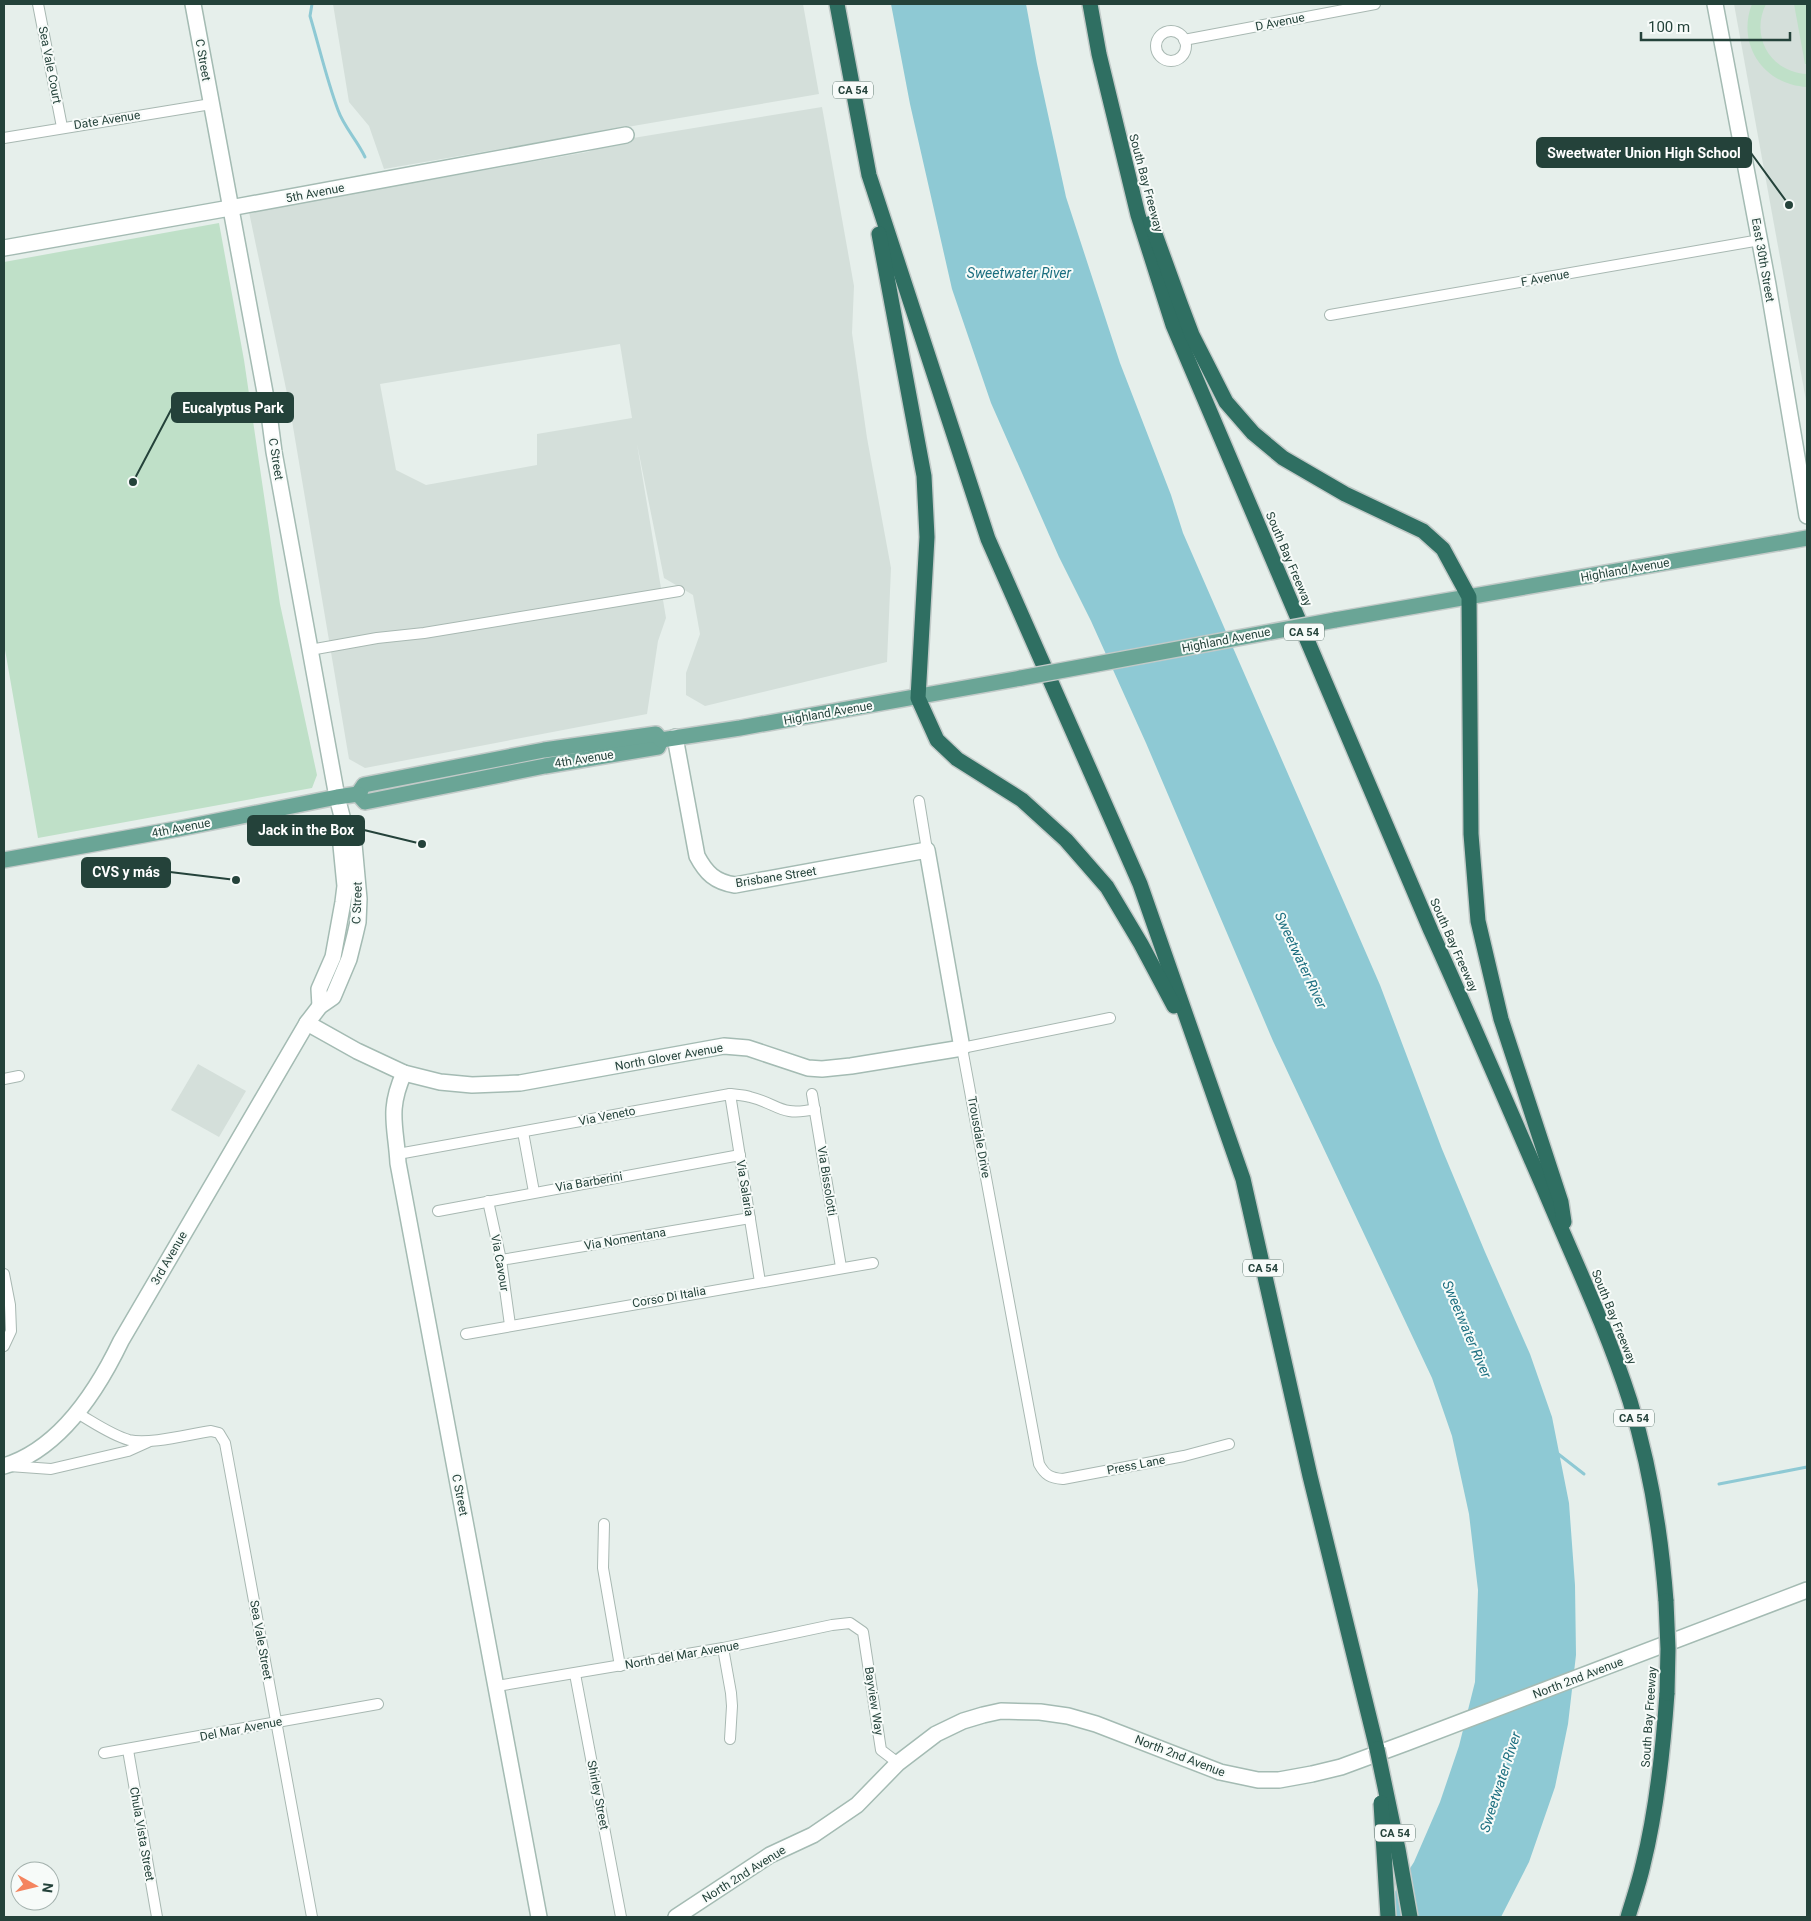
<svg xmlns="http://www.w3.org/2000/svg" width="1811" height="1921" font-family="Roboto,sans-serif">
<style>
.built{fill:#d4dfda;fill-rule:evenodd}
.green{fill:#bfe0c8}
.water{fill:#8ec9d4}
.lines{fill:none;stroke-linecap:round;stroke-linejoin:round}
.stream{stroke:#8ec9d4;stroke-width:3}
.street-casing{stroke:#a8b8b2;stroke-width:12}
.secondary-casing{stroke:#a4bbb3;stroke-width:18}
.primary-casing{stroke:#c2cac8;stroke-width:18}
.highway-casing{stroke:#c2cac8;stroke-width:18}
.street{stroke:#fff;stroke-width:10}
.secondary{stroke:#fff;stroke-width:15}
.primary{stroke:#6aa596;stroke-width:15}
.highway{stroke:#2f6f62;stroke-width:15}
.primary-bridge-casing{stroke:#c2cac8;stroke-width:18;stroke-linecap:butt}
.highway-bridge-casing{stroke:#c2cac8;stroke-width:18;stroke-linecap:butt}
.primary-bridge{stroke:#6aa596;stroke-width:15}
.highway-bridge{stroke:#2f6f62;stroke-width:15}
.labels{text-anchor:middle;stroke-width:4;stroke-linejoin:round;paint-order:stroke}
.shield{fill:#f7fbf9;stroke:#637a73;stroke-width:1}
.shield-label{font-size:11px;font-weight:bold;fill:#24423a}
.street-label{font-size:12px;fill:#24423a;stroke:#f7fbf9}
.water-label{font-size:14px;font-style:italic;fill:#1c6f80;stroke:#f7fbf9}
.leader{fill:none;stroke:#24423a;stroke-width:2}
.callout-dot{fill:#24423a;stroke:#f7fbf9;stroke-width:2}
.callout{fill:#24423a;stroke:#24423a;stroke-width:2}
.callout-label{font-size:14px;text-anchor:middle;font-weight:bold;fill:#fff}
</style>
<rect width="100%" height="100%" fill="#e6efeb"/>
<g class="built">
<path d="M333 4H803L819 94 384 169 369 126 349 102Z"/>
<path d="M1734 4H1807V406Z"/>
<path d="M822 107 854 286 852 333 867 438 891 568 887 662 705 706 686 695V673L700 634 693 595 664 578 637 444 666 618 658 641 647 714 365 768 349 759 289 403 249 212 587 152 627 139ZM620 344 632 418 537 434V465L426 485 396 470 380 384Z"/>
<path d="M198 1064 246 1091 219 1137 171 1110Z"/>
</g>
<g class="green">
<path d="M1752 4H1766C1750 36 1770 72 1807 74V87C1764 85 1736 44 1752 4Z"/>
<path d="M1794 4H1807V64H1805Z"/>
<path d="M219 223 244 360 280 604 317 775 312 788 38 838 4 644V262Z"/>
</g>
<path class="water" d="M891 4H1026L1037 64 1066 197 1120 363 1171 495 1183 533 1380 985 1442 1149 1485 1252 1530 1354 1552 1417 1569 1503 1575 1585 1576 1655 1568 1724 1555 1787 1529 1862 1501 1917H1379L1414 1862 1440 1802 1459 1746 1475 1682 1478 1590 1469 1514 1452 1436 1432 1378 1273 1041 1146 743 1091 621 1059 557 991 403 952 289 910 104Z"/>
<g class="lines">
<g class="stream">
<path d="M312 4 310 16C319 46 327 81 338 110 344 127 357 140 365 157"/>
<path d="M1557 1453 1584 1474"/>
<path d="M1719 1484 1807 1467"/>
</g>
<defs>
<g id="street">
<path d="M38 4 62 127"/>
<circle cx="1171" cy="46" r="15"/>
<path d="M1184 40 1375 4"/>
<path d="M4 138 211 104"/>
<path d="M1330 315 1760 240"/>
<path d="M310 650 377 638 424 633 679 591"/>
<path d="M919 801 927 850"/>
<path d="M1110 1018 962 1048 1039 1464C1045 1475 1050 1478 1063 1479L1184 1456 1229 1444"/>
<path d="M4 1079 19 1076"/>
<path d="M730 1094 760 1282"/>
<path d="M812 1094 841 1267"/>
<path d="M523 1132 534 1192"/>
<path d="M398 1154 730 1094C737 1095 744 1095 750 1097 779 1104 780 1117 815 1109"/>
<path d="M488 1201 501 1260 510 1325"/>
<path d="M438 1211 740 1155"/>
<path d="M501 1260 750 1218"/>
<path d="M4 1274 10 1305 11 1331 4 1346"/>
<path d="M466 1334 873 1263"/>
<path d="M77 1413C93 1422 111 1435 129 1440 149 1445 190 1434 211 1431L219 1433 225 1443 312 1917"/>
<path d="M9 1466 51 1469 128 1451 148 1442"/>
<path d="M604 1524 603 1568 620 1666"/>
<path d="M723 1648 731 1693 732 1706 730 1739"/>
<path d="M575 1674 621 1917"/>
<path d="M497 1686 723 1648 832 1625 850 1623 863 1632 881 1750 898 1763"/>
<path d="M128 1750 157 1917"/>
<path d="M104 1753 378 1704"/>
</g>
<g id="secondary">
<path d="M1715 4 1768 285 1807 516"/>
<path d="M4 248 230 208 626 135"/>
<path d="M320 1006 319 989 333 957 343 902 345 886 340 835 344 824"/>
<path d="M307 1023 357 1051 404 1073 440 1082 472 1085 520 1083 724 1046 748 1048 808 1068 822 1069 851 1066 962 1048 927 850 735 885C715 882 706 873 697 856L675 737"/>
<path d="M404 1073C387 1111 396 1126 398 1163 443 1415 493 1666 539 1917"/>
<path d="M4 1466C60 1449 97 1391 121 1341L307 1023 320 1006 333 997 349 959 355 935 358 922 359 899 353 833 344 824 337 797 274 452 269 414 193 4"/>
<path d="M676 1917 770 1855 813 1835 857 1805 898 1763 936 1734 963 1721 983 1715 1001 1711 1040 1712 1068 1716 1096 1724 1220 1772 1258 1780H1279L1312 1774 1341 1767 1406 1743 1807 1590"/>
</g>
<g id="primary">
<path d="M1335 620 1807 538"/>
<path d="M661 740 740 728 1021 678"/>
<path d="M358 794 365 802 545 766 658 747 661 740"/>
<path d="M358 794 364 785 544 750 656 734 661 740"/>
<path d="M4 860 177 829 337 797 358 794"/>
</g>
<g id="highway">
<path d="M837 4 869 175 988 539 1140 884 1243 1179 1310 1476 1377 1749"/>
<path d="M1090 4 1099 54 1138 215 1173 325 1431 931C1470 1017 1507 1104 1545 1191 1574 1260 1607 1329 1630 1401 1650 1466 1661 1534 1666 1601"/>
<path d="M1151 223 1180 303 1192 335 1226 402 1253 433 1283 458 1345 494 1423 531 1443 549 1469 597 1471 834 1478 921 1501 1019 1561 1202 1564 1222"/>
<path d="M879 234 924 476 927 537 918 698 937 740 957 759 1022 800 1066 840 1107 887 1141 944 1174 1006"/>
<path d="M1628 1917C1633 1900 1639 1883 1643 1865 1657 1809 1663 1751 1667 1693"/>
</g>
</defs>
<use href="#street" class="street-casing"/>
<use href="#secondary" class="secondary-casing"/>
<use href="#primary" class="primary-casing"/>
<use href="#highway" class="highway-casing"/>
<use href="#street" class="street"/>
<use href="#secondary" class="secondary"/>
<use href="#primary" class="primary"/>
<use href="#highway" class="highway"/>
<defs>
<path id="primary-bridge" d="M1021 678 1335 620"/>
<g id="highway-bridge">
<path d="M1666 1601 1668 1649 1667 1693"/>
<path d="M1377 1749 1398 1849 1410 1917"/>
<path d="M1381 1803 1388 1917"/>
</g>
</defs>
<use href="#primary-bridge" class="primary-bridge-casing"/>
<use href="#highway-bridge" class="highway-bridge-casing"/>
<use href="#primary-bridge" class="primary-bridge"/>
<use href="#highway-bridge" class="highway-bridge"/>
</g>
<g class="labels">
<g class="shield">
<rect x="833" y="81.5" width="40" height="17" rx="4"/>
<rect x="1284" y="623.5" width="40" height="17" rx="4"/>
<rect x="1243" y="1259.5" width="40" height="17" rx="4"/>
<rect x="1614" y="1409.5" width="40" height="17" rx="4"/>
<rect x="1375" y="1824.5" width="40" height="17" rx="4"/>
</g>
<g class="shield-label">
<text x="853" y="94">CA 54</text>
<text x="1304" y="636">CA 54</text>
<text x="1263" y="1272">CA 54</text>
<text x="1634" y="1422">CA 54</text>
<text x="1395" y="1837">CA 54</text>
</g>
<g class="street-label">
<text transform="translate(1280 22) rotate(-11)" y="4">D Avenue</text>
<text transform="translate(203 60) rotate(80)" y="4">C Street</text>
<text transform="translate(50 65) rotate(79)" y="4">Sea Vale Court</text>
<text transform="translate(107 120) rotate(-9)" y="4">Date Avenue</text>
<text transform="translate(1146 183) rotate(75)" y="4">South Bay Freeway</text>
<text transform="translate(315 193) rotate(-11)" y="4">5th Avenue</text>
<text transform="translate(1763 260) rotate(80)" y="4">East 30th Street</text>
<text transform="translate(1545 278) rotate(-10)" y="4">F Avenue</text>
<text transform="translate(276 459) rotate(81)" y="4">C Street</text>
<text transform="translate(1289 559) rotate(67)" y="4">South Bay Freeway</text>
<text transform="translate(1625 570) rotate(-10)" y="4">Highland Avenue</text>
<text transform="translate(1226 640) rotate(-11)" y="4">Highland Avenue</text>
<text transform="translate(828 713) rotate(-10)" y="4">Highland Avenue</text>
<text transform="translate(584 759) rotate(-9)" y="4">4th Avenue</text>
<text transform="translate(181 828) rotate(-11)" y="4">4th Avenue</text>
<text transform="translate(776 877) rotate(-9)" y="4">Brisbane Street</text>
<text transform="translate(357 903) rotate(-88)" y="4">C Street</text>
<text transform="translate(1454 945) rotate(66)" y="4">South Bay Freeway</text>
<text transform="translate(669 1057) rotate(-10)" y="4">North Glover Avenue</text>
<text transform="translate(607 1116) rotate(-11)" y="4">Via Veneto</text>
<text transform="translate(979 1137) rotate(80)" y="4">Trousdale Drive</text>
<text transform="translate(827 1181) rotate(81)" y="4">Via Bissolotti</text>
<text transform="translate(589 1182) rotate(-10)" y="4">Via Barberini</text>
<text transform="translate(745 1188) rotate(81)" y="4">Via Salaria</text>
<text transform="translate(625 1239) rotate(-10)" y="4">Via Nomentana</text>
<text transform="translate(169 1258) rotate(-60)" y="4">3rd Avenue</text>
<text transform="translate(500 1263) rotate(80)" y="4">Via Cavour</text>
<text transform="translate(669 1297) rotate(-10)" y="4">Corso Di Italia</text>
<text transform="translate(1614 1317) rotate(68)" y="4">South Bay Freeway</text>
<text transform="translate(1136 1465) rotate(-11)" y="4">Press Lane</text>
<text transform="translate(460 1495) rotate(79)" y="4">C Street</text>
<text transform="translate(261 1640) rotate(80)" y="4">Sea Vale Street</text>
<text transform="translate(682 1655) rotate(-10)" y="4">North del Mar Avenue</text>
<text transform="translate(1578 1678) rotate(-21)" y="4">North 2nd Avenue</text>
<text transform="translate(874 1701) rotate(81)" y="4">Bayview Way</text>
<text transform="translate(1649 1717) rotate(-86)" y="4">South Bay Freeway</text>
<text transform="translate(241 1729) rotate(-11)" y="4">Del Mar Avenue</text>
<text transform="translate(1180 1756) rotate(21)" y="4">North 2nd Avenue</text>
<text transform="translate(598 1795) rotate(79)" y="4">Shirley Street</text>
<text transform="translate(142 1834) rotate(80)" y="4">Chula Vista Street</text>
<text transform="translate(744 1874) rotate(-32)" y="4">North 2nd Avenue</text>
</g>
<g class="water-label">
<text x="1019" y="278">Sweetwater River</text>
<text transform="translate(1301 960) rotate(65)" y="5">Sweetwater River</text>
<text transform="translate(1467 1329) rotate(67)" y="5">Sweetwater River</text>
<text transform="translate(1500 1782) rotate(-72)" y="5">Sweetwater River</text>
</g>
</g>
<path class="leader" d="M1789 205L1751 153M133 482L172 408M422 844L364 830M236 880L170 872"/>
<g class="callout-dot">
<circle cx="1789" cy="205" r="5"/>
<circle cx="133" cy="482" r="5"/>
<circle cx="422" cy="844" r="5"/>
<circle cx="236" cy="880" r="5"/>
</g>
<g class="callout">
<rect x="1537" y="138" width="214" height="29" rx="5"/>
<rect x="172" y="393" width="121" height="29" rx="5"/>
<rect x="248" y="816" width="116" height="29" rx="5"/>
<rect x="82" y="858" width="88" height="29" rx="5"/>
</g>
<g class="callout-label">
<text x="1644" y="158">Sweetwater Union High School</text>
<text x="233" y="413">Eucalyptus Park</text>
<text x="306" y="835">Jack in the Box</text>
<text x="126" y="877">CVS y más</text>
</g>
<rect width="1811" height="1921" fill="none" stroke="#24423a" stroke-width="10"/>
<g transform="translate(35 1886) rotate(98)"><circle r="24" fill="#f7fbf9" stroke="#a3b1ad"/>
<path d="M0-4L9 19L0 12L-9 19Z" fill="#f4845f"/>
<text y="-8" font-size="14" font-weight="bold" text-anchor="middle" fill="#24423a">N</text>
</g>
<path d="M1641 32v8h149v-8" fill="none" stroke="#24423a" stroke-width="2.5"/>
<text x="1648" y="32" font-size="15" fill="#24423a" stroke="#f7fbf9" stroke-width="4" paint-order="stroke">100 m</text>
</svg>
